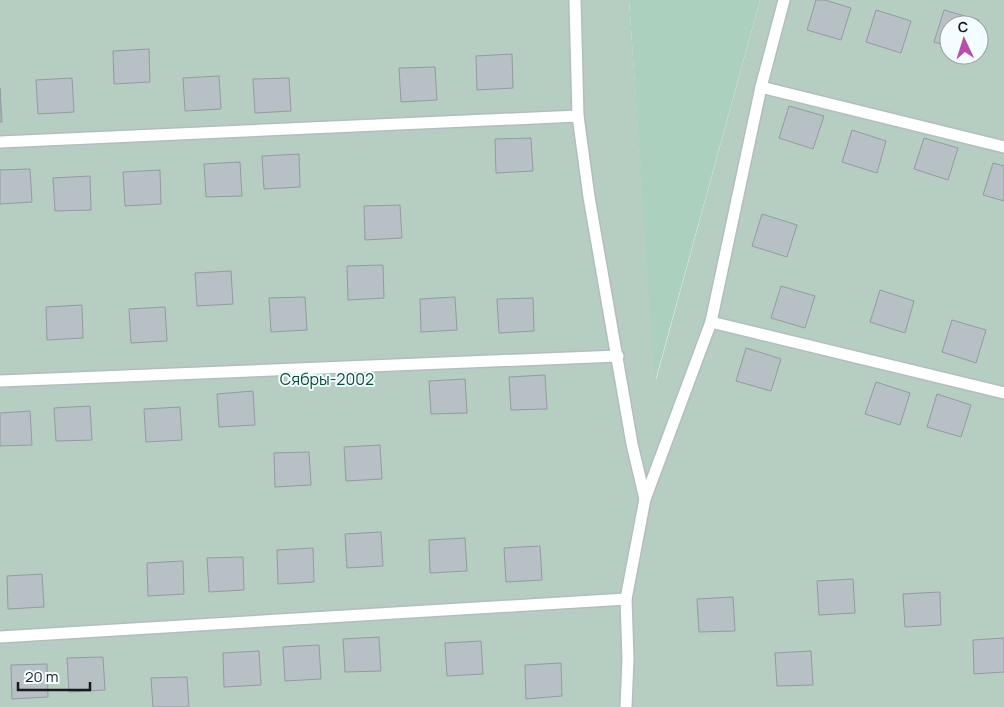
<svg xmlns="http://www.w3.org/2000/svg" width="1004" height="707" font-family="Manrope,sans-serif">
<style>
.green{fill:#b6cdc1;fill-rule:evenodd}
.forest{fill:#abd1be}
.building{fill:#b7c0c5;stroke:#939ba1}
.lines{fill:none;stroke-linecap:round;stroke-linejoin:round}
.service-casing{stroke:#b2bdbf;stroke-width:14}
.service{stroke:#fff;stroke-width:11}
.labels{text-anchor:middle;stroke-width:4;stroke-linejoin:round;paint-order:stroke}
.park-label{font-size:16px;fill:#064e36;stroke:#f3fcfe}
</style>
<rect width="100%" height="100%" fill="#f3fcfe"/>
<path class="green" d="M0 0H629L656 380 760 0H1004V707H0ZM949 25H979V55H949Z"/>
<path class="forest" d="M629 0H760L655 382Z"/>
<g class="building">
<path d="M816 0H825L851 8 841 40 807 30Z"/>
<path d="M876 10 911 21 901 53 866 42Z"/>
<path d="M944 10 979 20 977 25H949V46L934 42Z"/>
<path d="M149 49 150 82 114 84 113 51Z"/>
<path d="M512 54 513 88 477 90 476 56Z"/>
<path d="M435 67 437 100 401 102 399 68Z"/>
<path d="M219 76 221 109 185 111 183 78Z"/>
<path d="M72 78 74 112 38 114 36 80Z"/>
<path d="M289 78 291 111 255 113 253 79Z"/>
<path d="M0 88 2 122H0Z"/>
<path d="M789 106 824 116 813 149 779 138Z"/>
<path d="M852 130 886 141 877 173 842 162Z"/>
<path d="M531 138 533 171 496 173 495 139Z"/>
<path d="M924 138 958 148 948 180 914 169Z"/>
<path d="M299 154 300 187 264 189 262 156Z"/>
<path d="M240 162 242 196 206 197 204 164Z"/>
<path d="M993 163 1004 166V201L983 195Z"/>
<path d="M30 169 32 202 0 204V170Z"/>
<path d="M160 170 161 204 125 206 123 172Z"/>
<path d="M90 176 91 210 55 211 53 178Z"/>
<path d="M400 205 402 238 365 240 364 206Z"/>
<path d="M762 214 797 225 787 257 752 246Z"/>
<path d="M383 265 384 298 348 300 347 266Z"/>
<path d="M231 271 233 304 197 306 195 273Z"/>
<path d="M781 286 815 296 805 328 771 318Z"/>
<path d="M880 290 914 301 905 333 870 322Z"/>
<path d="M305 297 307 330 271 332 269 298Z"/>
<path d="M455 297 457 330 421 332 420 299Z"/>
<path d="M533 298 534 331 499 333 497 299Z"/>
<path d="M82 305 83 338 47 340 46 307Z"/>
<path d="M165 307 167 341 131 343 129 309Z"/>
<path d="M952 320 986 330 976 363 942 352Z"/>
<path d="M746 348 781 359 771 391 736 381Z"/>
<path d="M545 375 547 409 511 410 509 377Z"/>
<path d="M465 379 467 413 431 414 429 381Z"/>
<path d="M876 382 910 393 900 425 865 414Z"/>
<path d="M253 391 255 425 219 427 217 394Z"/>
<path d="M937 394 971 405 961 437 927 427Z"/>
<path d="M90 406 92 440 56 441 54 408Z"/>
<path d="M180 407 182 440 146 442 144 409Z"/>
<path d="M30 411 32 445 0 446V413Z"/>
<path d="M380 445 382 479 346 481 344 447Z"/>
<path d="M309 452 311 485 275 487 274 453Z"/>
<path d="M381 532 383 566 347 568 345 534Z"/>
<path d="M465 538 467 571 430 573 429 540Z"/>
<path d="M540 546 542 580 506 582 504 548Z"/>
<path d="M313 548 314 582 278 584 277 550Z"/>
<path d="M243 557 244 590 209 592 207 558Z"/>
<path d="M183 561 184 594 148 596 147 563Z"/>
<path d="M42 574 44 607 8 609 7 576Z"/>
<path d="M853 579 855 613 819 615 817 581Z"/>
<path d="M940 592 941 625 905 627 903 594Z"/>
<path d="M733 597 735 631 699 632 697 599Z"/>
<path d="M379 637 381 671 345 672 343 639Z"/>
<path d="M1004 638V672L974 674 973 640Z"/>
<path d="M481 641 483 674 447 676 445 643Z"/>
<path d="M319 645 321 679 285 681 283 647Z"/>
<path d="M259 651 261 685 224 687 223 653Z"/>
<path d="M811 651 813 685 777 686 775 653Z"/>
<path d="M103 657 105 690 69 692 67 658Z"/>
<path d="M561 663 562 696 526 699 525 665Z"/>
<path d="M47 664 48 697 12 699 11 665Z"/>
<path d="M187 677 189 707H153L151 678Z"/>
</g>
<g class="lines">
<defs>
<g id="service">
<path d="M575 0 578 116 589 197 632 444 645 499"/>
<path d="M761 87 1004 147"/>
<path d="M0 142 578 116"/>
<path d="M711 322 1004 393"/>
<path d="M0 381 618 356"/>
<path d="M0 637 626 599"/>
<path d="M626 707 628 659 626 599 645 499 711 322 761 87 784 0"/>
</g>
</defs>
<use href="#service" class="service-casing"/>
<use href="#service" class="service"/>
</g>
<g class="labels">
<g class="park-label">
<text x="327" y="385">Сябры-2002</text>
</g>
</g>
<g transform="translate(964 40) rotate(356)"><circle r="24" fill="#f3fcfe" stroke="#9ba2a4"/>
<path d="M0-4L9 19L0 12L-9 19Z" fill="#ba4dac"/>
<text y="-8" font-size="14" font-weight="bold" text-anchor="middle" fill="#171b1c">С</text>
</g>
<path d="M18 682v8h72v-8" fill="none" stroke="#171b1c" stroke-width="2.5"/>
<text x="25" y="682" font-size="15" fill="#171b1c" stroke="#f3fcfe" stroke-width="4" paint-order="stroke">20 m</text>
</svg>
